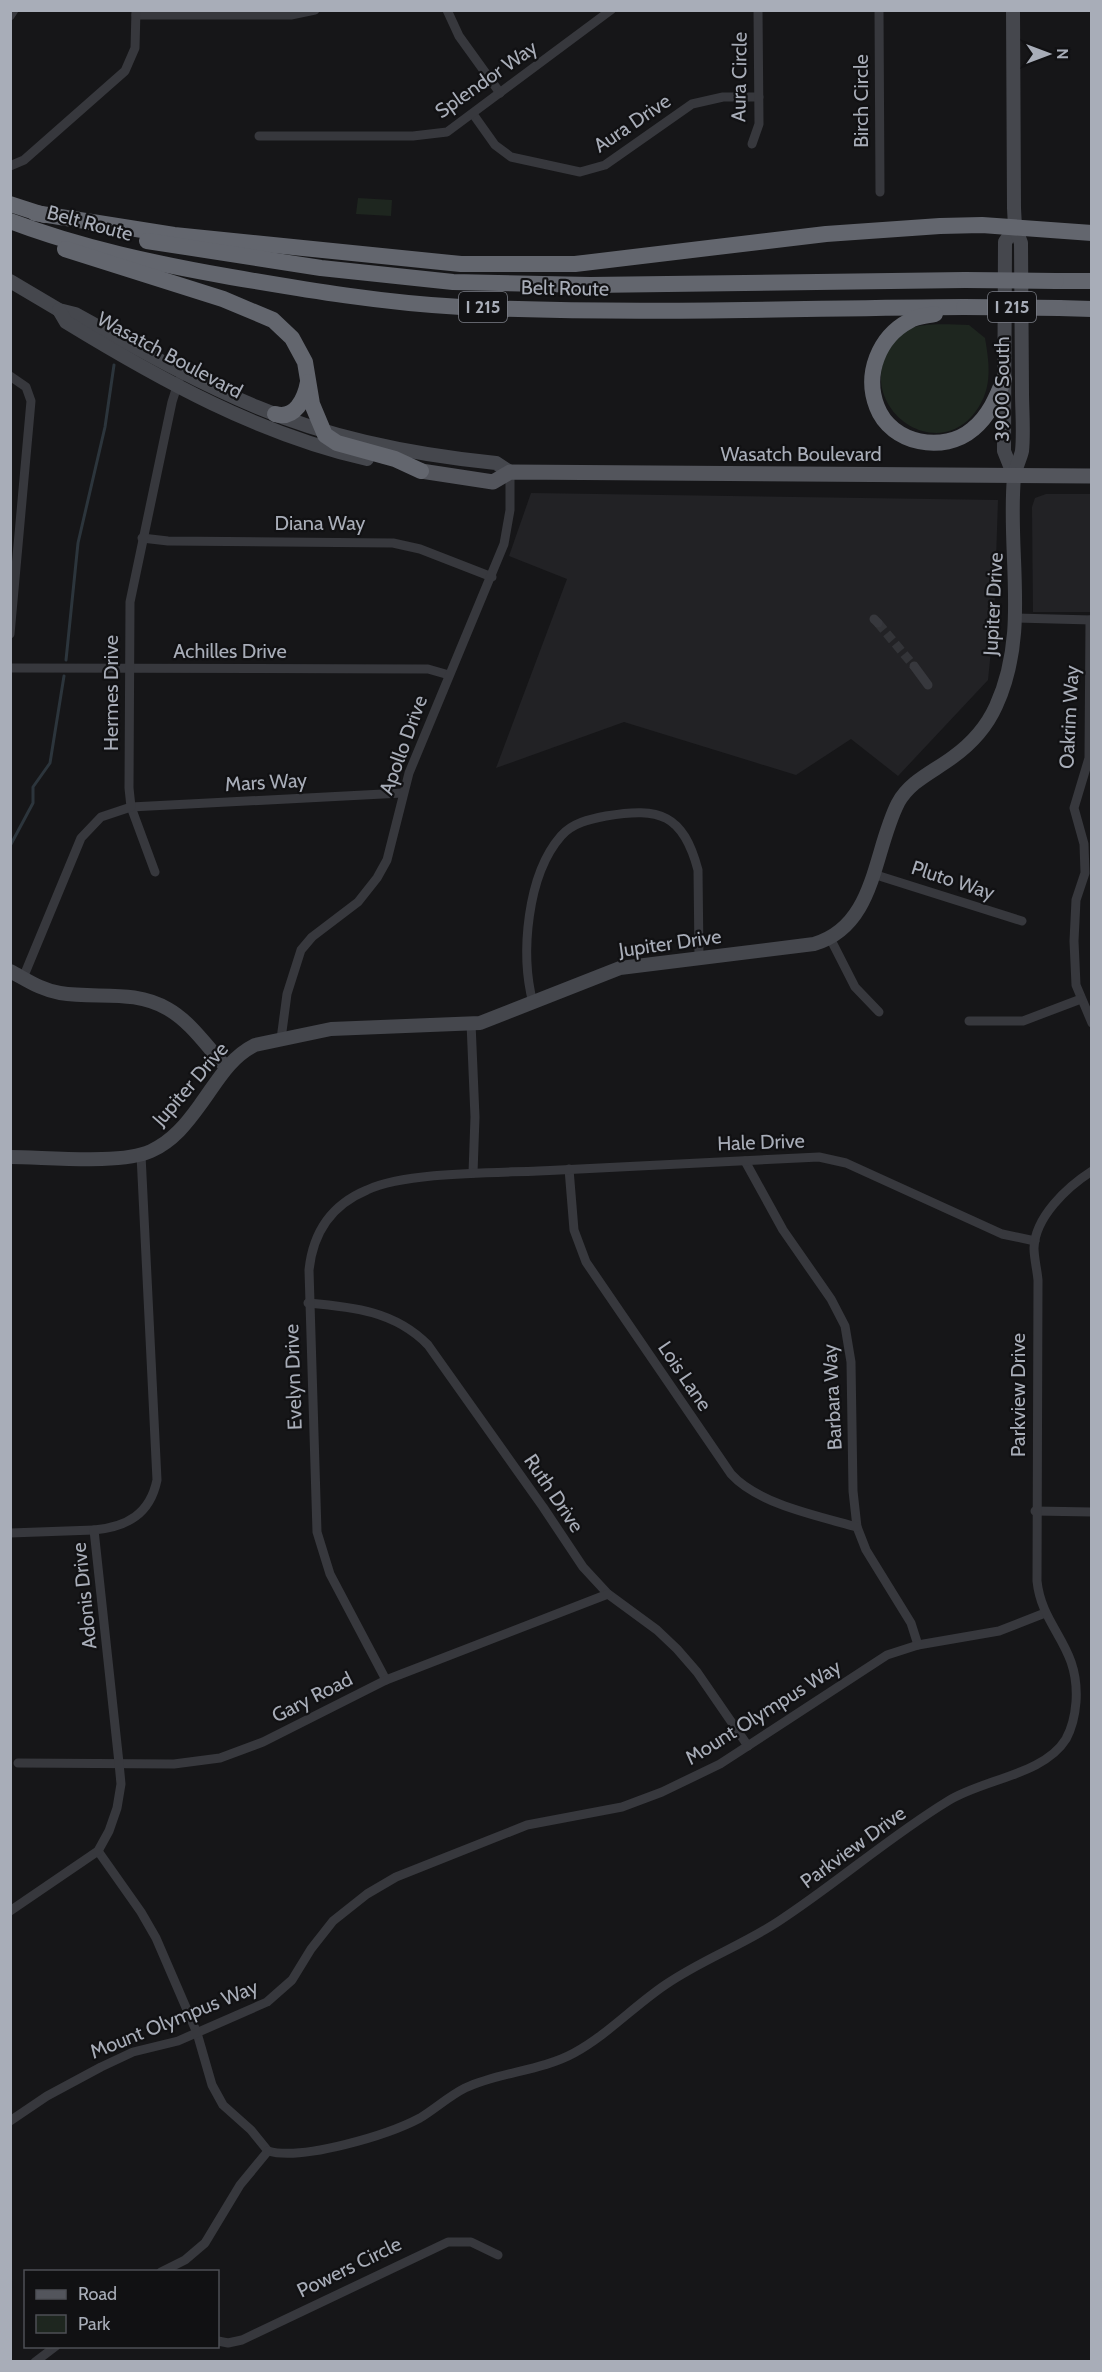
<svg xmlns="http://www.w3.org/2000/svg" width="1102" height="2372" font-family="Cabin,sans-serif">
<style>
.built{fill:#222225}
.green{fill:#1e261f}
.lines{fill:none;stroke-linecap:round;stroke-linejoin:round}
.stream{stroke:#2c353c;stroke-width:3}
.street-tunnel{stroke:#333438;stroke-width:9;stroke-dasharray:9 4.5;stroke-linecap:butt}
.street{stroke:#37383d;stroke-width:9}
.secondary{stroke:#45474d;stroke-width:14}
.primary{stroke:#53555c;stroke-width:15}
.highway{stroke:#63666e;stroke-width:16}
.highway-bridge{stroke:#63666e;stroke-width:16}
.labels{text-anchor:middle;stroke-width:4.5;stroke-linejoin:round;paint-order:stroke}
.shield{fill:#111113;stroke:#7b7e86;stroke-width:1.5}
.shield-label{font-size:18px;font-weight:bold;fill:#a8adb8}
.street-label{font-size:20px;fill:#a8adb8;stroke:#111113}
</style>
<rect width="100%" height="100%" fill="#161618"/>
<g class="built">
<path d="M531 493 998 500 994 620 988 680 898 776 851 739 796 775 624 722 496 768 567 579 509 556Z"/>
<path d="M1046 494H1091V612H1033L1032 507 1035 498Z"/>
</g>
<g class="green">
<path d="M358 198 392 200 391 216 356 214Z"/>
<path d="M969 325 985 338C990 367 993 392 972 416 930 463 855 403 890 348 894 341 901 332 909 329 927 322 950 325 969 325Z"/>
</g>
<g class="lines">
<g class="stream">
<path d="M66 660 78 543 105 427 114 365"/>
<path d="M10 846 33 803V787L50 763 64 676"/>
</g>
<path class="street-tunnel" d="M878 623 914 666"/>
<g class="street">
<path d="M447 10 459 36 500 93"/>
<path d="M879 10 880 192"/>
<path d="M136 15H291L315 10"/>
<path d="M10 16 14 10"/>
<path d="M473 114 495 145 511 157 580 172 605 165 692 104 723 97H759"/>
<path d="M259 136H413L447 132 611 10"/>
<path d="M752 144 759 124 758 10"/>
<path d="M10 166 24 160 125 71 135 48 136 10"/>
<path d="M10 376 26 387 31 401 10 634"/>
<path d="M142 538 168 541 393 543 420 549 492 577"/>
<path d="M1016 618 1092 620"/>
<path d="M874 619 878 623"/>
<path d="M1090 620 1089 758 1074 808 1084 844 1085 873 1076 900 1074 941 1076 985 1092 1023"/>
<path d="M914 666 928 685"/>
<path d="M10 668 428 669 449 675"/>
<path d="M155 872 131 807 402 793"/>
<path d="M873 874 1022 921"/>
<path d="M830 938 855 987 879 1012"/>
<path d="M23 978 81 838 101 817 131 807 129 788 130 602 172 402 179 380"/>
<path d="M533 1003C520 954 527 875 561 836 572 823 590 819 606 816 660 807 683 814 698 870L699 957"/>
<path d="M969 1021H1023L1081 999"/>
<path d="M471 1023 475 1117 473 1173"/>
<path d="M281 1039 287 994 301 950 312 937 358 902 377 878 387 860 409 773 504 544 510 510V472"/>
<path d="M745 1161 783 1230 831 1299 845 1326 851 1362 853 1491 857 1527 866 1550 911 1623 918 1645"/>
<path d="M569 1169 574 1230 586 1262 731 1474C758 1504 818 1516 857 1527"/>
<path d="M308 1303C353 1307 395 1311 428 1345L543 1507 583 1567 608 1594 657 1630 677 1649 697 1672 748 1746"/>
<path d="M1035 1511 1092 1512"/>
<path d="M10 1533 94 1530"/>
<path d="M386 1680 330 1574 317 1532 309 1270C313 1232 331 1205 367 1190 406 1172 493 1173 538 1171 632 1167 726 1162 819 1157L846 1163 1002 1234 1035 1241"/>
<path d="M18 1763 174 1764 220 1758 263 1742 386 1680 608 1594"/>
<path d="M98 1851 141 1912 156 1938 197 2033 212 2085 223 2105 251 2130 268 2151"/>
<path d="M10 1911 98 1851 109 1831 117 1808 121 1784 119 1763 94 1530C127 1527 150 1514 157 1480L141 1155"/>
<path d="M10 2121 47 2096 101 2067 133 2052 178 2041 267 2002 292 1980 311 1949 333 1921 367 1894 396 1877 527 1825 622 1807 662 1792 720 1764 887 1655 918 1645 999 1631 1045 1613"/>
<path d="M268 2151C302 2161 388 2135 420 2118 435 2109 449 2096 465 2088 499 2072 541 2071 574 2053 607 2035 634 2006 665 1985 701 1960 743 1945 779 1921 837 1883 889 1837 948 1801 983 1779 1044 1775 1066 1739 1072 1728 1075 1715 1076 1702 1080 1645 1042 1629 1037 1581L1038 1280C1037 1269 1034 1258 1034 1248 1035 1217 1067 1187 1092 1171"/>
<path d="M161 2272 185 2260 205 2243 240 2185 268 2151"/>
<path d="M218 2341 228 2343 242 2340 448 2242H471L498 2255"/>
<path d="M35 2362 56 2346"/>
</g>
<g class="secondary">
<path d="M10 281 59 310 75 314C135 347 194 381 257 407 332 439 416 455 496 463L510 472"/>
<path d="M59 310 66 322C161 380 258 434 367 459"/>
<path d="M1014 476 1004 451 1005 242 1015 227"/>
<path d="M10 971C27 980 41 990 60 993 98 999 134 989 168 1009 191 1022 208 1048 226 1067"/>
<path d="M10 1157C46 1157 121 1165 151 1151 173 1141 187 1123 200 1105 217 1082 229 1058 255 1045L331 1029 480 1023 620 968 814 944C876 926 873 852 898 803 910 781 933 772 953 757 971 744 987 726 996 706 1030 632 1007 554 1014 477 1015 468 1020 460 1022 451 1024 432 1022 411 1022 392 1022 342 1021 293 1021 243L1015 227 1014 208 1013 10"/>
</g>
<path class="primary" d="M421 471 493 482 510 472 1092 476"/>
<g class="highway">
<path d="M10 204 44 215"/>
<path d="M35 213 174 235 461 264H575L826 234 940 226 982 225 1092 233"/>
<path d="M10 221C81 248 157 264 231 277 307 290 384 303 461 307 629 315 797 308 964 307"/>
<path d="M147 241 321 268 453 282 590 285 965 280"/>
<path d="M65 249 223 299 273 320 292 338 305 362 312 404 325 435 337 443 395 459 421 471"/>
<path d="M1056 281H1092"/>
<path d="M1059 308 1092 309"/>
<path d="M935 314C927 316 916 316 909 321 879 337 864 374 877 407 891 444 944 454 973 429 989 416 997 397 1004 379"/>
<path d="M275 414C295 420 305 399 308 382"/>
</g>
<g class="highway-bridge">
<path d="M965 280 1056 281"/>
<path d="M964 307 1059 308"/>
</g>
</g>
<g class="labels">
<g class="shield">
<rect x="459" y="292" width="48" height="30" rx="4.5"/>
<rect x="988" y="292" width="48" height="30" rx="4.5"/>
</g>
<g class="shield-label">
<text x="483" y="313">I 215</text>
<text x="1012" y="313">I 215</text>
</g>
<g class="street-label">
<text transform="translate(739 77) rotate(-89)" y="7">Aura Circle</text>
<text transform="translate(486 79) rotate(-35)" y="7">Splendor Way</text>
<text transform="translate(861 101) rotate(-90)" y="7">Birch Circle</text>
<text transform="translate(632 123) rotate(-34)" y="7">Aura Drive</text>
<text transform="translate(90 223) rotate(15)" y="7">Belt Route</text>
<text transform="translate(565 288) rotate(1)" y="7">Belt Route</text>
<text transform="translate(170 355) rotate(28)" y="7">Wasatch Boulevard</text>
<text transform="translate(1002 389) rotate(-90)" y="7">3900 South</text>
<text x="801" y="461">Wasatch Boulevard</text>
<text x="320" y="530">Diana Way</text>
<text transform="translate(993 604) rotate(-87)" y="7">Jupiter Drive</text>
<text x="230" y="658">Achilles Drive</text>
<text transform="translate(111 693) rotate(-90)" y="7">Hermes Drive</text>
<text transform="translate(1069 717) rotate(-87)" y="7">Oakrim Way</text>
<text transform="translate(403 745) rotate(-70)" y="7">Apollo Drive</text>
<text transform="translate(266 782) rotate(-3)" y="7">Mars Way</text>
<text transform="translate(953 880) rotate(18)" y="7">Pluto Way</text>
<text transform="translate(670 943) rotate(-8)" y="7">Jupiter Drive</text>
<text transform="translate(190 1084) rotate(-49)" y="7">Jupiter Drive</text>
<text transform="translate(761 1142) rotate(-2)" y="7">Hale Drive</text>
<text transform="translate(685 1376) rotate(56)" y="7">Lois Lane</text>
<text transform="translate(293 1377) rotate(-92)" y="7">Evelyn Drive</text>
<text transform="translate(1018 1395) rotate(-90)" y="7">Parkview Drive</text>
<text transform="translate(832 1397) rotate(-93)" y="7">Barbara Way</text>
<text transform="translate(554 1493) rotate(56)" y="7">Ruth Drive</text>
<text transform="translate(84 1596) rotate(-96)" y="7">Adonis Drive</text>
<text transform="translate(312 1697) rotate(-27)" y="7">Gary Road</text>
<text transform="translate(763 1712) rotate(-32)" y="7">Mount Olympus Way</text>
<text transform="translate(853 1847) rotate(-36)" y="7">Parkview Drive</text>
<text transform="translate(174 2019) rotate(-22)" y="7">Mount Olympus Way</text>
<text transform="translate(349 2267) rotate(-26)" y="7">Powers Circle</text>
</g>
</g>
<rect width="1102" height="2372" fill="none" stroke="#a8adb8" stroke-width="24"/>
<rect x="24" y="2270" width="195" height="78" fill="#111113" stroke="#4d4f55" stroke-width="1.5"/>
<rect x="36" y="2290" width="30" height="9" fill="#53555c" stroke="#4d4f55" stroke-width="1.5"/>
<text x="78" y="2300" font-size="18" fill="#a8adb8">Road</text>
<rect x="36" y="2315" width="30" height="18" fill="#1e261f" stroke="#4d4f55" stroke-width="1.5"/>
<text x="78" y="2330" font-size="18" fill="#a8adb8">Park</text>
<g transform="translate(1048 54) rotate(90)" stroke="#111113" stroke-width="4.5" paint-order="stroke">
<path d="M0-4.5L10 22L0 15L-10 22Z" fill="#a8adb8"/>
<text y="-9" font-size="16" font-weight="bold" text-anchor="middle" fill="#a8adb8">N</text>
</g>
</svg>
